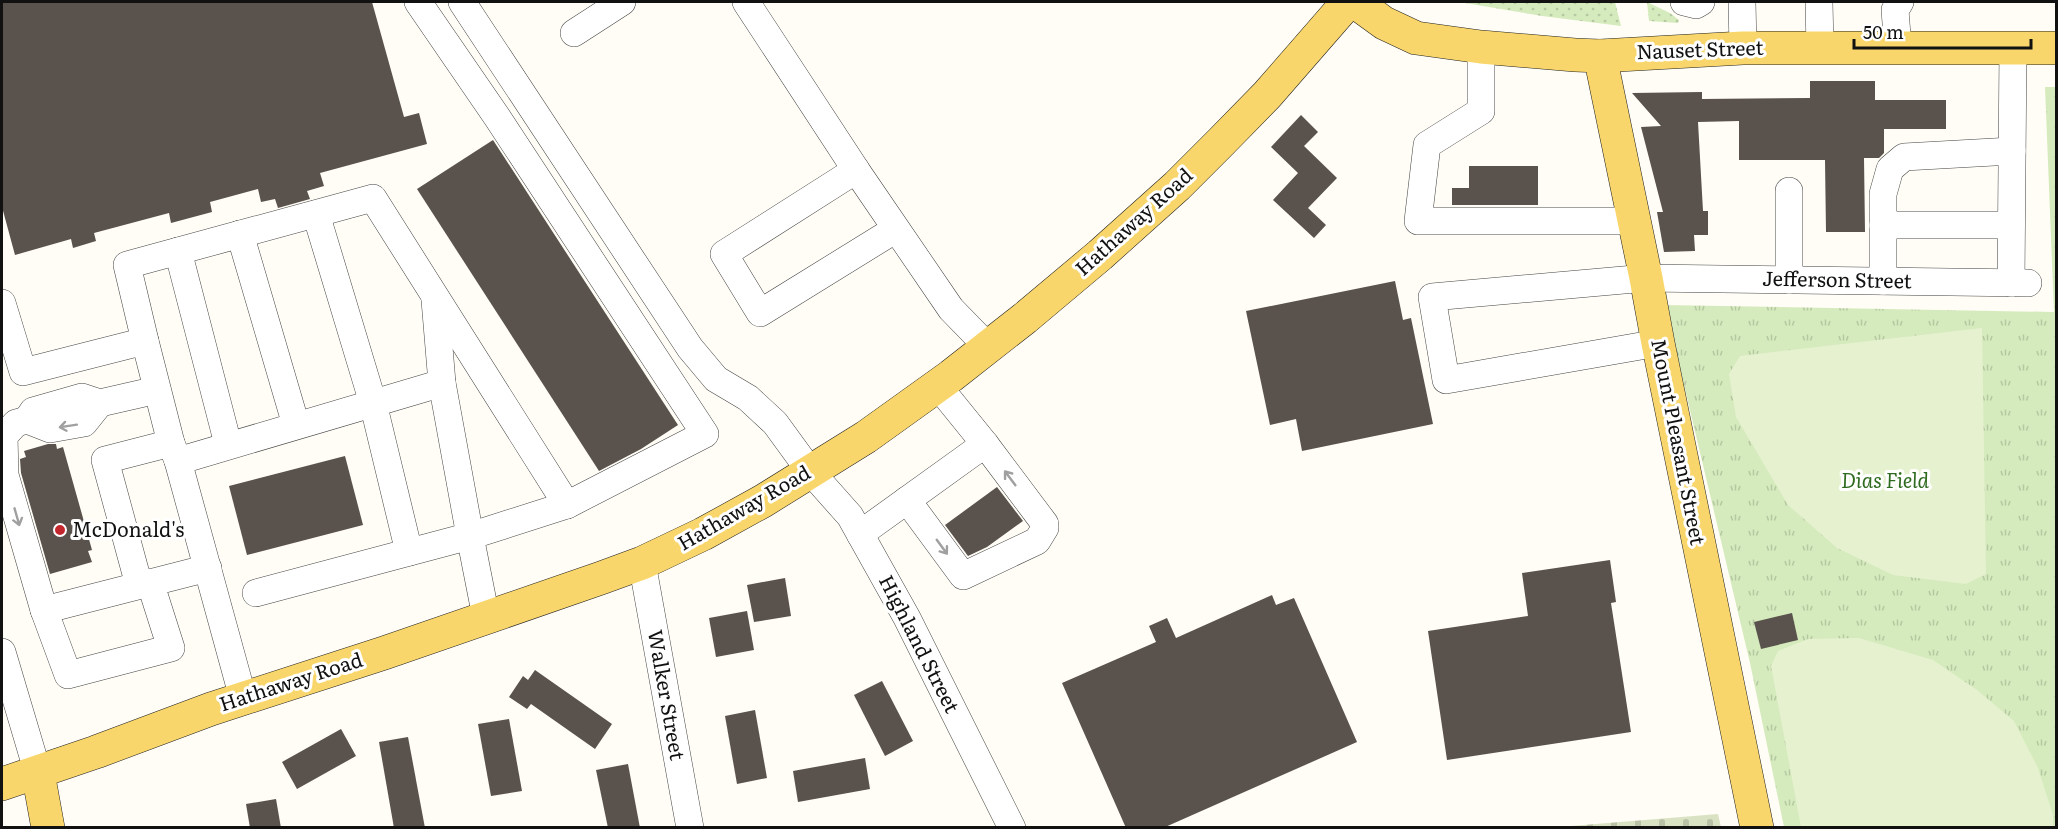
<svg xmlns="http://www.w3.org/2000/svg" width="2058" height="829" font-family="Literata,serif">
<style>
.grass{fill:url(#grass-dots)}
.cemetery{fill:url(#cemetery-stones)}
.park{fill:url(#park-tufts)}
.pitch{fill:#e6f2cf}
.building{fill:#5a524d}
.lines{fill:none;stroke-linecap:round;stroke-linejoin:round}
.minor-casing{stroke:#444;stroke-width:28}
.major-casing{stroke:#222;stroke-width:34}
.minor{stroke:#fff;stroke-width:27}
.major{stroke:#f9d66b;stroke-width:33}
.oneway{stroke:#a0a0a0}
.poi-dot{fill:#c4262e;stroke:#fff;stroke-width:2}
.labels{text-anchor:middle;stroke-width:6;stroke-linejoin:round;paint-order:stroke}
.street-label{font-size:20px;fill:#111;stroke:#fff}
.park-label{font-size:20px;font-style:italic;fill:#2f6b1f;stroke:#fff}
.poi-label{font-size:20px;fill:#111;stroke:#fff;text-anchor:start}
</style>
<defs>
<pattern id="grass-dots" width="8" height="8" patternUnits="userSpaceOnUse" patternTransform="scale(1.5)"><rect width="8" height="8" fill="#d5ebbd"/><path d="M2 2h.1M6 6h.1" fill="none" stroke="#b6c8a1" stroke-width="1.8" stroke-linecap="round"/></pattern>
<pattern id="cemetery-stones" width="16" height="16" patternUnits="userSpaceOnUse" patternTransform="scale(1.5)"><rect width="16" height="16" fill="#d9e3c4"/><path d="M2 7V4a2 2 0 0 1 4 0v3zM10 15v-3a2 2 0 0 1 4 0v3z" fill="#b9c2a7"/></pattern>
<pattern id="park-tufts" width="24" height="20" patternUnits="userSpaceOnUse" patternTransform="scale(1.5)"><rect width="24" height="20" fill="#d5ebbd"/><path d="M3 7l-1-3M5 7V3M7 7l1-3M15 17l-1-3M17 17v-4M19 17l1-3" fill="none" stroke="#b6c8a1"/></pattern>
</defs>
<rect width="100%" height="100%" fill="#fffdf5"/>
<g class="grass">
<path d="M1459 2H1615L1621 26 1542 16Z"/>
<path d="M1647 2 1670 13 1679 20 1678 23 1649 21Z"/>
</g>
<path class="cemetery" d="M1718 814 1721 827H1559Z"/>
<path class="park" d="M2045 87H2056V827H1784L1750 663 1665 305 2054 312Z"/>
<g class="pitch">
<path d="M1982 328 1986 574 1966 584 1893 575 1837 548 1788 505 1736 417 1729 374 1740 356Z"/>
<path d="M1859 638 1933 660 1977 690 2014 721 2038 768 2053 815V827H1801L1771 666 1778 651 1808 639Z"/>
</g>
<g class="building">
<path d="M2 2H372L404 117 419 113 427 144 320 173 324 186 307 191 310 199 278 208 275 199 261 202 258 189 210 202 212 212 171 223 169 213 94 233 96 241 73 248 71 239 15 255 2 207Z"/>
<path d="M1810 81H1875V100H1946V129H1884V153L1879 158H1864L1865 232H1826L1825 160H1739V121L1698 122 1703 211H1708V235H1694L1695 251 1664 252 1657 212H1663L1641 127 1661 126 1632 93 1702 92V99L1810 98Z"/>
<path d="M1301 115 1318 132 1304 146 1337 178 1308 208 1326 225 1314 238 1273 200 1298 173 1271 147Z"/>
<path d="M493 140 678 425 641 449 599 471 417 189Z"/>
<path d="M1469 166H1538V205H1452V188H1469Z"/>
<path d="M1395 281 1403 320 1411 318 1433 424 1302 451 1296 419 1270 425 1246 311Z"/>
<path d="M48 444H56L57 449 63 447 92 550 88 551 92 562 50 574 21 473 20 459 26 457 24 451Z"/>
<path d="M345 456 363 525 247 555 229 486Z"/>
<path d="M997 487 1023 521 987 547 968 556 945 525Z"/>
<path d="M1610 560 1616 602 1611 603 1631 732 1447 760 1428 631 1528 616 1522 573Z"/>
<path d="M785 578 791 616 754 622 747 585Z"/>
<path d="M1272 595 1276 605 1294 598 1357 742 1163 828H1126L1062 683 1156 642 1149 626 1167 618 1176 638Z"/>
<path d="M747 611 754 650 716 657 709 618Z"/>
<path d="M1792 613 1798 640 1761 649 1754 622Z"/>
<path d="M535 670 612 724 595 749 531 704 527 709 509 697 523 676 528 680Z"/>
<path d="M882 681 913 741 885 756 854 695Z"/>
<path d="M755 710 767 778 737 784 725 716Z"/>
<path d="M509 719 522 791 491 796 478 724Z"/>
<path d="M341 729 356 756 297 789 282 762Z"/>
<path d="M408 737 425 828H394L379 742Z"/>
<path d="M865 758 870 789 798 802 793 771Z"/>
<path d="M628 764 640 828H608L596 770Z"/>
<path d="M276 799 281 828H250L246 804Z"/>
</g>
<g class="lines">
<defs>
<g id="minor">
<path d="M418 2 497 117 705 434 567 505"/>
<path d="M462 2 690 348 716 379 748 398 775 423 810 471 850 516 907 618 1012 828"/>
<path d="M746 2 856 170"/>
<path d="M1684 2 1696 5 1701 2"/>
<path d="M1742 2 1743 48"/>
<path d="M1819 2 1820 48"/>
<path d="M574 33 622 2"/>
<path d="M1481 47V111L1427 145 1418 221H1633"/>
<path d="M1898 48 1895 10 1900 2"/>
<path d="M1789 191V280"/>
<path d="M316 214 373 403 409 552"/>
<path d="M1883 225H2011"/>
<path d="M896 229 760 313 724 254 856 170 951 309 988 347"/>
<path d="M240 234 296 425"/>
<path d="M178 251 228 444"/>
<path d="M1883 281V194L1890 169 1904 157 2012 151"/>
<path d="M2011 283 2013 48"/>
<path d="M2 303 23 372 145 341 171 443 178 461 243 698"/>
<path d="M145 341 127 265 373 198 567 505 470 536 486 617"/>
<path d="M1658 343 1446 380 1432 297 1646 278 2028 283"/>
<path d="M27 420 33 411 82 397 100 403 157 390"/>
<path d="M178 461 442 383"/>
<path d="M907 500 963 576 1037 541 1045 528V524L985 444"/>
<path d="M860 534 985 444 938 386"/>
<path d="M642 563 690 828"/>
<path d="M150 582 171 648 68 675 44 610 208 568"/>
<path d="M139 585 105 460 171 443"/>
<path d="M256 593 470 536 442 383 435 300"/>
<path d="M44 610 5 475 4 436 16 423 27 420 50 429 84 423 100 403"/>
<path d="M2 652 38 773"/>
</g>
<g id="major">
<path d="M1355 2 1384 23 1416 38 1481 47 1575 55 1600 56 1743 48H2056"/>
<path d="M1600 56 1646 278 1658 343 1757 828"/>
<path d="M38 773 48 828"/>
<path d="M2 784 96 752 211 709 384 653 601 578 642 563 703 534 763 501 866 437 951 376 1025 318 1100 255 1177 186 1222 141 1267 95 1348 2"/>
</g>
</defs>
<use href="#minor" class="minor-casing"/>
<use href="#major" class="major-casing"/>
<use href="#minor" class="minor"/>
<use href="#major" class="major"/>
</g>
<defs><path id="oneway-shaft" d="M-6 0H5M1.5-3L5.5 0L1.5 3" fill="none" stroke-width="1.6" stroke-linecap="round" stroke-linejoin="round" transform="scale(1.5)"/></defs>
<g class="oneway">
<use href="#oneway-shaft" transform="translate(68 426) rotate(171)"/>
<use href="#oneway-shaft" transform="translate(1010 478) rotate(-127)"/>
<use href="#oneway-shaft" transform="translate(17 517) rotate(74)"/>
<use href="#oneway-shaft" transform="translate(942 547) rotate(54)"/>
</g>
<circle class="poi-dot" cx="60" cy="530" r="6"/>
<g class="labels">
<g class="street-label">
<text transform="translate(1700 50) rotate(-2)" y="7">Nauset Street</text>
<text transform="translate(1134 222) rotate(-42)" y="7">Hathaway Road</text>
<text transform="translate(1837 280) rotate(1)" y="7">Jefferson Street</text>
<text transform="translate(1678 442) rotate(79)" y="7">Mount Pleasant Street</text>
<text transform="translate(744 508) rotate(-30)" y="7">Hathaway Road</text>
<text transform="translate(919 644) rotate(63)" y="7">Highland Street</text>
<text transform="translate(291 682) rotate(-18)" y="7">Hathaway Road</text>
<text transform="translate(666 695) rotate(80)" y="7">Walker Street</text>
</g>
<g class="park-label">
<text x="1885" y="488">Dias Field</text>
</g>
<g class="poi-label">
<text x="72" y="537">McDonald's</text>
</g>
</g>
<rect width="2058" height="829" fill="none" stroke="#111111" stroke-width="6"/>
<path d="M1854 39v9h177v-9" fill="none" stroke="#111111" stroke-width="3"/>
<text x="1863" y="39" font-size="18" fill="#111111" stroke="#ffffff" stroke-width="4.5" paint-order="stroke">50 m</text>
</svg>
